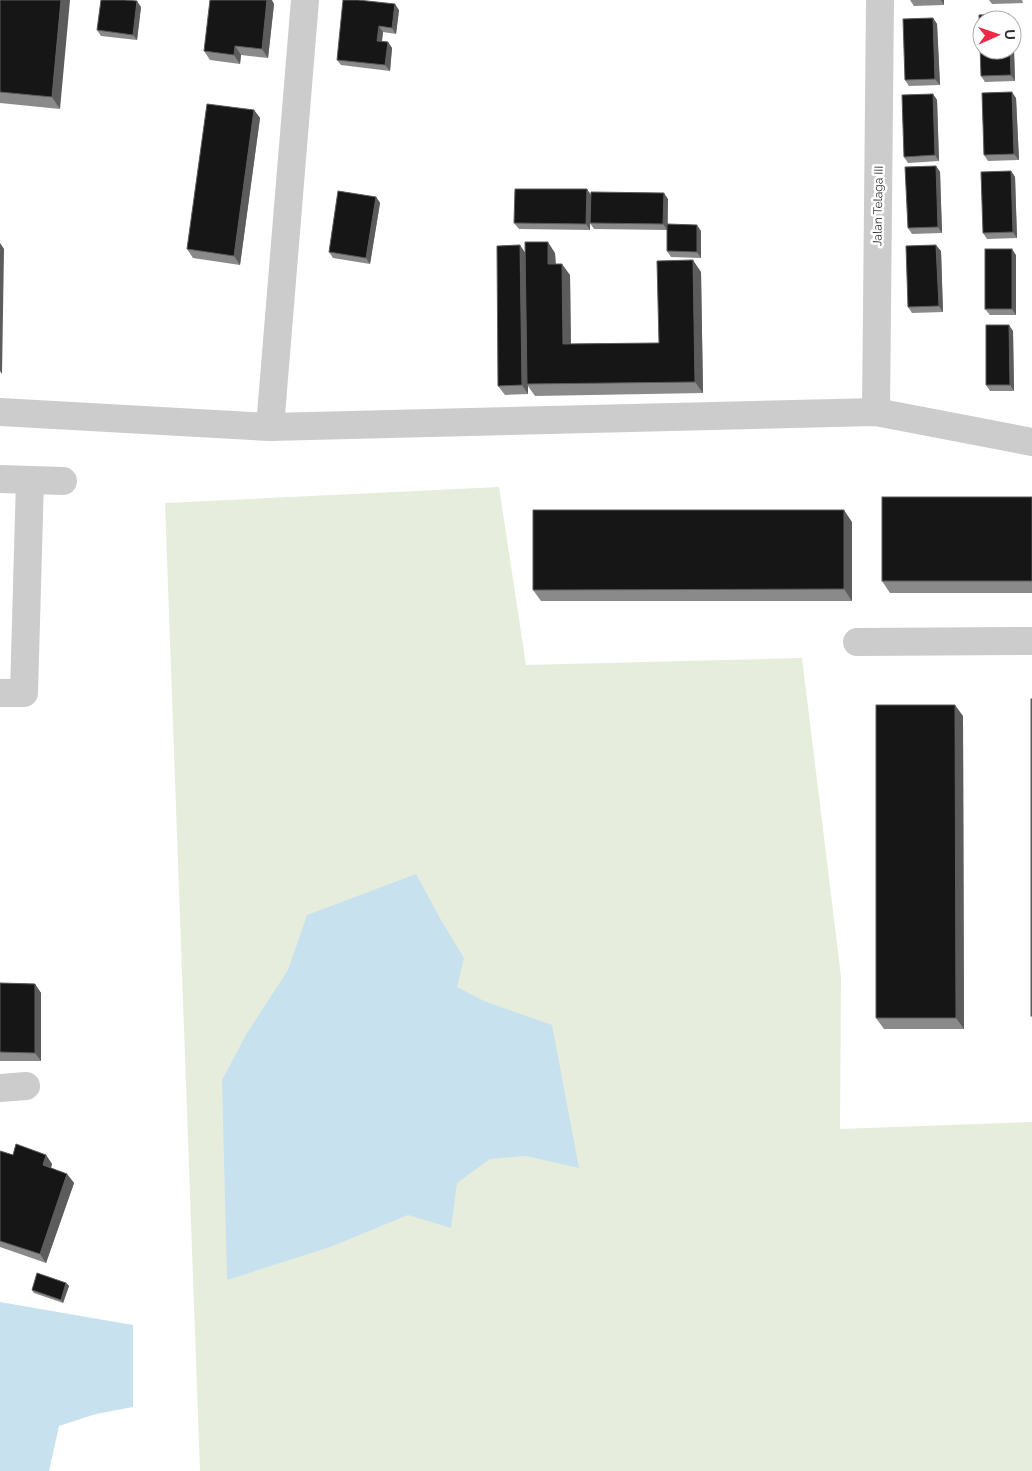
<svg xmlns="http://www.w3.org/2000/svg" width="1032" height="1471" font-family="Raleway,sans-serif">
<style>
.green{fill:#e6eddc}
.water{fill:#c7e2ee}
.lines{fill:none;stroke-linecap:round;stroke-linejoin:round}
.minor{stroke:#ccc;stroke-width:28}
.wall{fill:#8a8a8a}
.shaded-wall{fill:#5c5c5c}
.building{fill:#161616;stroke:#5c5c5c}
.labels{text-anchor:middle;stroke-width:5;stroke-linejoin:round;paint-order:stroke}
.street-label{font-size:12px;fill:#2f2f2f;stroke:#fff}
</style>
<rect width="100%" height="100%" fill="#fff"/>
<path class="green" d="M499 487 526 665 802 658 841 976 840 1129 1032 1122V1471H200L165 503Z"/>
<g class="water">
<path d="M416 874 441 920 464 958 457 987 484 1001 552 1025 579 1168 526 1156 490 1159 457 1183 451 1228 408 1215 330 1247 227 1280 222 1080 247 1033 288 970 307 915Z"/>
<path d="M0 1302 133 1325V1407L96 1414 59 1426 49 1471H0Z"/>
</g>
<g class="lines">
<g class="minor">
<path d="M0 412 270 427 876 412 1032 442"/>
<path d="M876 412 880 0"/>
<path d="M270 427 305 0"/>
<path d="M0 479 63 481"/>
<path d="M857 642 1032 641"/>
<path d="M0 693H24L30 480"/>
<path d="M0 1088 26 1086"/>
</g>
</g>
<g class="wall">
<path d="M0 0 60 109 0 103Z"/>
<path d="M910 0H944V5L914 6Z"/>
<path d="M989 0H1022L1023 3 992 4Z"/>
<path d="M274 4 268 58 241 55 240 64 210 60 204 51Z"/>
<path d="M141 7 137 40 101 36 97 30Z"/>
<path d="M399 10 396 34 383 32 382 42H388L392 48 390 71 341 65 337 60Z"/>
<path d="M1009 14 1013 20 1015 81 985 82 981 76Z"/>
<path d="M933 18 937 24 940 85 909 86 905 80Z"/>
<path d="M933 94 937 100 939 161 908 163 904 157Z"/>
<path d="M1016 98 1019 160 988 161 984 155Z"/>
<path d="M254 110 260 118 240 265 193 258 187 249Z"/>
<path d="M936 166 940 172 942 233 912 234 908 228Z"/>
<path d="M1011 171 1015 177 1017 238 987 239 983 233Z"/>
<path d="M591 195 668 199V224L701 231V258L671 257 667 251V230L594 229 590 223V230L519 229 514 223Z"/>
<path d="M376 197 380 203 370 264 333 258 329 252Z"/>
<path d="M941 251 943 312 912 313 908 307Z"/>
<path d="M525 252 555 253 556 264 570 275 571 344 659 343 701 272 703 393 535 396 528 386V394L505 395 498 386Z"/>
<path d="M1016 255V315H990L985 309Z"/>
<path d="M1013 331 1014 391H990L986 385Z"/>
<path d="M1032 497V593H890L882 581Z"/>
<path d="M852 522V601H541L533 590Z"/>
<path d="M963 716 964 1029H884L876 1018Z"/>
<path d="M0 983 35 984 41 993V1061H0Z"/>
<path d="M0 1151 13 1155H46L52 1164 51 1168 67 1174 74 1183 46 1263 0 1247Z"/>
<path d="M66 1283 69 1286 63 1303 34 1293 32 1290Z"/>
</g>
<g class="shaded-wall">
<path d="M61 0H70L60 109 52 97Z"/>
<path d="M267 0H272L274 4 268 58 262 49Z"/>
<path d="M941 0H944V5Z"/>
<path d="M137 1 141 7 137 40 133 35Z"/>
<path d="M395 4 399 10 396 34 392 28Z"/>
<path d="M1009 14 1013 20 1015 81 1011 75 1010 50H1012V20H1009Z"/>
<path d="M933 18 937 24 940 85 935 79Z"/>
<path d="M379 26 383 32 381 47 377 41Z"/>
<path d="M388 42 392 48 390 71 385 65Z"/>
<path d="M235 46 241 55 240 64 234 55Z"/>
<path d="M1012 92 1016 98 1019 160 1014 154Z"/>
<path d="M933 94 937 100 939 161 935 155Z"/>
<path d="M254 110 260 118 240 265 234 256Z"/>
<path d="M936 166 940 172 942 233 938 227Z"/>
<path d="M1011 171 1015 177 1017 238 1013 232Z"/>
<path d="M587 189 591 195 590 230 586 224Z"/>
<path d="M664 193 668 199 667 230 663 224Z"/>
<path d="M376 197 380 203 370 264 366 258Z"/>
<path d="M697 225 701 231V258L697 252Z"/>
<path d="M548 242 555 253 556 275 548 264Z"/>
<path d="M0 243 4 249 2 374 0 371Z"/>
<path d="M520 245 526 254 527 384 528 386V394L522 385Z"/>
<path d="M936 245 941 251 943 312 939 306Z"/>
<path d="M1012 249 1016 255V315L1012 309Z"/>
<path d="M693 260 701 272 703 393 695 382Z"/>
<path d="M562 264 570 275 571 356 563 344Z"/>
<path d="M1009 325 1013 331 1014 391 1010 385Z"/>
<path d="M844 510 852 522V601L844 589Z"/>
<path d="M955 705 963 716 964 1029 956 1018Z"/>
<path d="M35 984 41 993V1061L35 1053Z"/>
<path d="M46 1155 52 1164 49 1174 43 1165Z"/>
<path d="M67 1174 74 1183 46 1263 40 1254Z"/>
<path d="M66 1283 69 1286 63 1303 61 1300Z"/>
</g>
<g class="building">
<path d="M0 0H61L52 97 0 92Z"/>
<path d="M101 0H125L137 1 133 35 97 30Z"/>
<path d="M210 0H267L262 49 235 46 234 55 204 51Z"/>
<path d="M343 0H358L395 4 392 28 379 26 377 41 388 42 385 65 337 60Z"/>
<path d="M1009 14V20H982V50H1010L1011 75 981 76 979 15Z"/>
<path d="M933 18 935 79 905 80 903 19Z"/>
<path d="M1012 92 1014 154 984 155 982 93Z"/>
<path d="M933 94 935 155 904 157 902 95Z"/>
<path d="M207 104 254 110 234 256 187 249Z"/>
<path d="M936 166 938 227 908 228 905 167Z"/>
<path d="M1011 171 1013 232 983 233 981 172Z"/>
<path d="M515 189H587L586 224 514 223Z"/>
<path d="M338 191 376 197 366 258 329 252Z"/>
<path d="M591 192 664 193 663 224 590 223Z"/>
<path d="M667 224 697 225V252L667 251Z"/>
<path d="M525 242H548V264H562L563 344 659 343 657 261 693 260 695 382 527 384Z"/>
<path d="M520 245 522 385 498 386 497 246Z"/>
<path d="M936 245 939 306 908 307 906 246Z"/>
<rect x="985" y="249" width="27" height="60"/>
<path d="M986 325H1009L1010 385H986Z"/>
<rect x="882" y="497" width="150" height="84"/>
<path d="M533 510H844V589L533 590Z"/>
<rect x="1031" y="699" width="1" height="317"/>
<path d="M876 705H955L956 1018H876Z"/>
<path d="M0 983 35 984V1053L0 1052Z"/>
<path d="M16 1144 46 1155 43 1165 67 1174 40 1254 0 1241V1151L13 1155Z"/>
<path d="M37 1273 66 1283 61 1300 32 1290Z"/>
</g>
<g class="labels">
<g class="street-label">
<text transform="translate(878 206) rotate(-89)" y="4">Jalan Telaga III</text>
</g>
</g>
<g transform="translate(997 35) rotate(88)"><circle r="24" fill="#ffffff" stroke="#acacac"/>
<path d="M0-4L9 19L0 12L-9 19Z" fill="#ee2846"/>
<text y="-8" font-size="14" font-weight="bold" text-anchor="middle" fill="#2f2f2f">U</text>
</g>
</svg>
